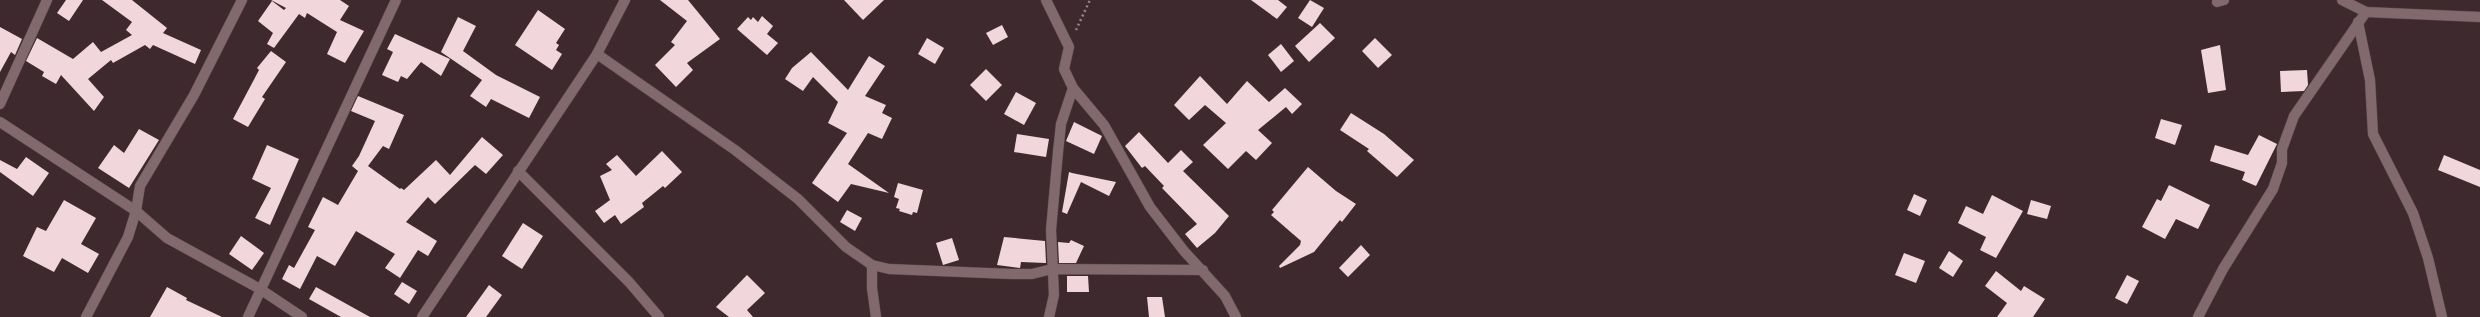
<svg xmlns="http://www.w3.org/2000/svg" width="2480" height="317" font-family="'Exo 2',sans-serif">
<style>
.building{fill:#f1d6dc}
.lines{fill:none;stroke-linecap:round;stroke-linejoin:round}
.street-casing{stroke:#59484c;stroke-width:11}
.path{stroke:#97858a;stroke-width:2.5;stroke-dasharray:2 3;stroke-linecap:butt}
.street{stroke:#81696e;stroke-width:10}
</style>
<rect width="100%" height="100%" fill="#3e292f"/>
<g class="building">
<path d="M66 0H83L69 21 57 13Z"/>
<path d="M102 0H132L167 28 163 33 201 50 195 64 153 45 150 49 145 45 113 63 111 60 88 79 104 97 94 111 61 75 56 84 42 76 44 72 26 61 37 38 73 59 93 42 101 52 132 35 126 30 132 22Z"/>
<path d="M271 0H340L349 6 340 20 364 31 345 63 327 54 337 32 307 13 305 18 299 14 274 48 267 44 273 33 258 21 272 1 284 10 286 8Z"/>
<path d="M660 0H688L720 39 687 63 693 70 676 87 655 65 675 45 671 42 687 21Z"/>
<path d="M844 0H884L863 20Z"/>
<path d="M1251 0H1278L1287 7 1277 19Z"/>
<path d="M1310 0 1324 8 1312 27 1298 18Z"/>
<path d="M538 10 565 29 556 43 559 45 556 50 562 54 552 70 515 45Z"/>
<path d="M762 16 773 26 767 34 778 43 767 55 737 29 748 17 751 20 753 17 758 22Z"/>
<path d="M458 17 476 26 463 51 496 75 540 97 529 118 491 99 486 107 470 96 482 80 441 52Z"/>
<path d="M1320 23 1335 38 1309 62 1295 46Z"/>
<path d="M1002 25 1008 37 993 45 986 33Z"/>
<path d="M0 27 22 39 15 55 11 52 0 72Z"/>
<path d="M395 34 450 59 441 76 421 62 407 79 401 76 398 82 382 75 393 52 387 49Z"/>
<path d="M927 38 944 48 935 64 918 54Z"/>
<path d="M1375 38 1392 55 1378 68 1362 51Z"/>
<path d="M1281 44 1294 61 1281 72 1268 55Z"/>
<path d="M2220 45 2226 90 2208 93 2201 50Z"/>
<path d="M271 51 286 62 262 97 265 99 248 127 233 119 259 70 257 68Z"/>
<path d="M811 52 848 90 869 56 885 66 865 96 886 105 882 113 892 118 882 139 868 133 848 164 889 193 851 184 838 202 812 183 847 133 828 123 838 102 813 77 803 91 785 79 792 68Z"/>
<path d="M986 69 1002 85 986 101 970 85Z"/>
<path d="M2307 70 2308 85 2304 91 2281 92 2280 71Z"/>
<path d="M1200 76 1227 104 1247 81 1269 102 1285 88 1302 104 1292 114 1286 107 1258 130 1272 143 1256 160 1246 151 1228 169 1203 145 1226 123 1205 105 1189 120 1174 105Z"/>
<path d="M1016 92 1036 103 1024 125 1004 114Z"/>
<path d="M358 96 404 115 389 149 383 146 368 166 400 189 401 188 404 190 436 160 450 175 482 137 503 155 486 174 475 165 435 204 428 197 406 222 437 241 428 256 418 250 400 278 385 268 395 254 356 231 335 266 317 256 300 289 282 279 289 265 294 268 315 230 308 227 323 197 338 205 358 171 352 166 359 156 375 121 351 111Z"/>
<path d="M1351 113 1384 134 1414 160 1397 177 1367 151 1369 149 1340 130Z"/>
<path d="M2161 119 2182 125 2175 145 2155 138Z"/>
<path d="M1074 122 1102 136 1094 154 1066 141Z"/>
<path d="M139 129 159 140 129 188 98 168 114 145 124 153Z"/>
<path d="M1139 132 1168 163 1181 150 1193 162 1183 171 1229 216 1215 233 1197 248 1185 234 1197 224 1162 188 1164 186 1145 166 1142 168 1125 146Z"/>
<path d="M1017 134 1049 139 1046 157 1014 152Z"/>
<path d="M2259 135 2277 144 2256 186 2242 180 2245 172 2210 161 2215 145 2248 155Z"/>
<path d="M267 145 299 159 270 225 255 218 271 188 252 179Z"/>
<path d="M662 151 682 172 665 188 663 186 642 203 644 207 621 224 615 215 604 223 595 211 610 200 600 176 612 170 606 164 617 155 636 176Z"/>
<path d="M2444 155 2480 170V187L2438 170Z"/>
<path d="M26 157 49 173 33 196 0 172V160L17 169Z"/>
<path d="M1308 167 1336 191 1356 204 1342 222 1340 220 1314 252 1280 268 1279 266 1300 245 1301 241 1271 215 1274 212 1272 210Z"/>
<path d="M1069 172 1072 173 1116 182 1109 196 1081 182 1067 214 1062 212Z"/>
<path d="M898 183 923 190 917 213 913 212 912 215 899 211 900 209 896 208 899 199 894 197Z"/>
<path d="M2169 185 2210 205 2198 229 2176 219 2165 239 2142 227 2157 199 2161 201Z"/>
<path d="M1914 194 1927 200 1920 216 1907 210Z"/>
<path d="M1992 195 2023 211 1996 258 1980 250 1986 237 1958 223 1966 206 1983 214Z"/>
<path d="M64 200 96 218 81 244 99 254 88 273 62 258 54 272 23 256 37 227 46 231Z"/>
<path d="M2031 200 2051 206 2047 219 2027 214Z"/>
<path d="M847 210 862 218 855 231 840 222Z"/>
<path d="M523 223 543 236 522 269 502 256Z"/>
<path d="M241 236 264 253 252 270 229 254Z"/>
<path d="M1004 237 1045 241 1046 263 1021 262 1020 268 997 265Z"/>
<path d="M952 238 959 260 943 265 936 243Z"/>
<path d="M1071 240 1084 246 1076 263H1059L1058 242 1069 243Z"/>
<path d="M1361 245 1370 255 1348 277 1339 268Z"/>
<path d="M1949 251 1963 261 1953 277 1939 268Z"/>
<path d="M1904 253 1925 261 1916 283 1895 275Z"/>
<path d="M1996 271 2021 291 2024 286 2045 299 2033 317H1997L2007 303 1985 286Z"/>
<path d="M747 275 765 293 747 310 753 317H729L716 307Z"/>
<path d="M2127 275 2139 281 2127 304 2115 298Z"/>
<path d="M1067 276H1088L1089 292H1067Z"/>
<path d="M402 282 417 291 409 304 394 294Z"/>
<path d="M489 285 502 295 486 317H466Z"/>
<path d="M167 287 187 298 186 300 222 317H150Z"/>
<path d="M316 287 370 317H341L309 299Z"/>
<path d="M1147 297H1162L1165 317H1149Z"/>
</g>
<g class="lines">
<defs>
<g id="street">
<path d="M1046 0 1069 47 1064 69 1073 88 1104 125 1150 207 1184 251 1225 296 1236 317"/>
<path d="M2342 0 2366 12 2480 17"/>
<path d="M2217 2 2224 0"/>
<path d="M2358 22 2370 80 2373 134 2413 213 2428 258 2442 317"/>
<path d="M597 54 735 150 798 199 846 247 872 265V288L876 317"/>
<path d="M0 104 47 0"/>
<path d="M0 122 136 211 167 238 260 289 302 317"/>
<path d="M518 171 629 282 659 317"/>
<path d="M872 265 889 269 1011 274H1032L1052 269 1203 270"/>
<path d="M86 317 128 237 136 211 140 186 194 95 242 0"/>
<path d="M248 317 396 0"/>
<path d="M422 317 597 54 625 0"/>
<path d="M1049 317 1054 295 1051 230 1058 152 1061 124 1073 88"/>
<path d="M2198 317 2223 269 2273 189 2282 163V149L2294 116 2366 12"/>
</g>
</defs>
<use href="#street" class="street-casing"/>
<path class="path" d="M1076 30 1090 0"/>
<use href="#street" class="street"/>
</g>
</svg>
